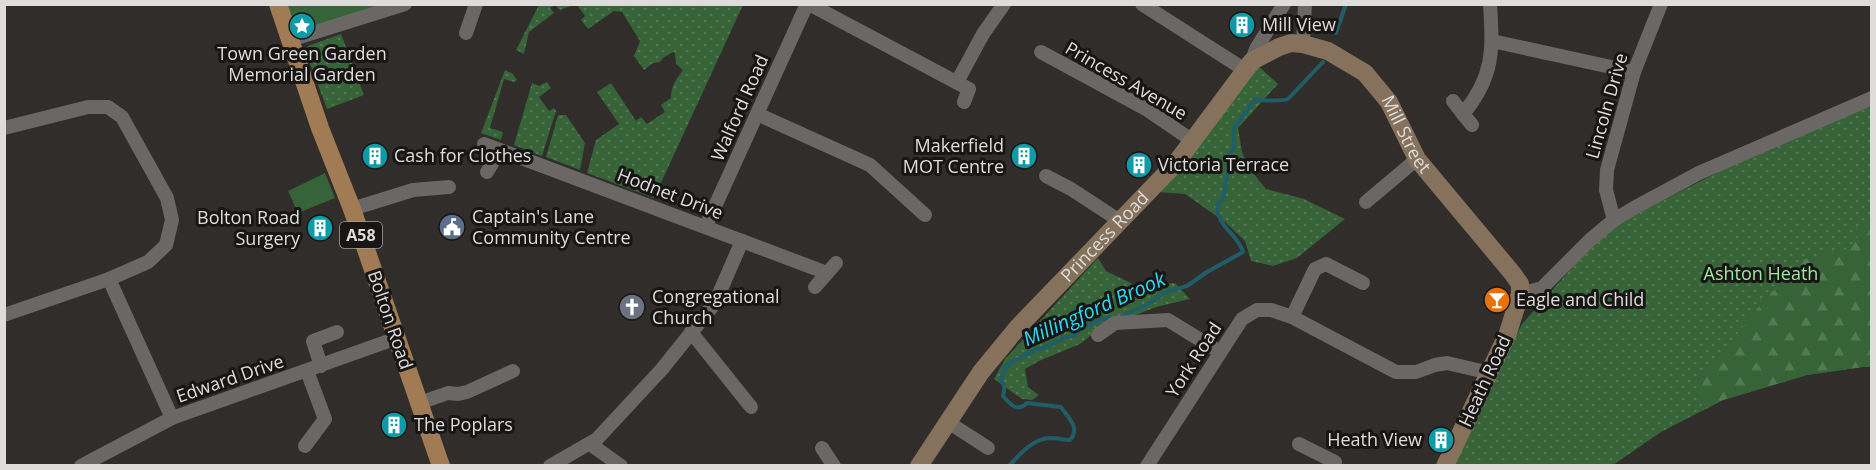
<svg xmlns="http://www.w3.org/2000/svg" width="1876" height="470" font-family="'Open Sans',sans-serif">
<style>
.grass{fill:url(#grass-dots)}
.forest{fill:url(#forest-firs)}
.green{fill:#366337}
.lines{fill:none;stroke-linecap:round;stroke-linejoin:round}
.stream{stroke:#215d68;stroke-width:4}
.street{stroke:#6b6764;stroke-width:14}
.secondary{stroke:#86715c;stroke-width:18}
.primary{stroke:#a07b54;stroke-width:18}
.labels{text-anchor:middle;stroke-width:6;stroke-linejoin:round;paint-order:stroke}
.shield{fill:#171614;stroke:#a3a19f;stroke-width:1.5}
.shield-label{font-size:16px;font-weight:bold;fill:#dfdddb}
.poi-label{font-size:18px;fill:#dfdddb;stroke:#171614;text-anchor:start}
.street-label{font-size:18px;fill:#dfdddb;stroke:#171614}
.park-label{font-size:18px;fill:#9aec9b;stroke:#171614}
.water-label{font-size:20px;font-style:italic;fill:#2bdaf6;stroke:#171614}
</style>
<defs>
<pattern id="grass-dots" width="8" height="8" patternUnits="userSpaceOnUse" patternTransform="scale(1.5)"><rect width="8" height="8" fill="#366337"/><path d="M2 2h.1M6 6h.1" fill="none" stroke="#537953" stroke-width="1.8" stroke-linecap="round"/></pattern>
<pattern id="forest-firs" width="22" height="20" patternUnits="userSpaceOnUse" patternTransform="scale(1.5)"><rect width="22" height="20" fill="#366337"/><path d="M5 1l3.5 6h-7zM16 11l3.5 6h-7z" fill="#537953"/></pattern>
</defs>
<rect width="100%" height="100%" fill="#302d2a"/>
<g class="grass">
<path d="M539 5H573L560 10 555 5 550 8 554 13 529 32 524 54 516 50Z"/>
<path d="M577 5H743L654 198 587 173 596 140 619 124 597 92 611 83 636 121 641 117 647 124 665 112 661 105 671 98C671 86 676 79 683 70L676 64 675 54 673 52 663 58 660 62 653 63 644 70 634 56 640 41 622 12 614 11 588 29 581 20 585 16Z"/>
<path d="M341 34 364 95 327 109 306 53 308 46Z"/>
<path d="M1257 65 1278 84 1238 128 1242 152 1248 167 1266 189 1304 199 1345 219 1297 258 1273 266 1251 261 1245 241 1225 222 1185 194 1158 192Z"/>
<path d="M505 70 513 74 517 80 514 82 504 79 490 128 503 132 501 140 481 133Z"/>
<path d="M547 82 551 88 539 97 549 111 554 108 556 111 542 156 514 145 532 83 539 86Z"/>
<path d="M1871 105V367H1863L1807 375 1723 400 1661 432 1613 465 1451 466 1522 324 1587 251 1623 221 1730 166Z"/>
<path d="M558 115H566L585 143 580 170 546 157Z"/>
<path d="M1098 258 1106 271 1133 284 1175 283 1190 299 1156 307 1128 318 1105 324 1080 344 1039 361 1025 369 1028 387 1039 395 1032 400 1022 399 994 379 1005 359Z"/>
</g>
<path class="forest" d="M1871 211V367H1863L1807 375 1723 400 1702 411 1699 382 1761 304 1802 260 1851 248Z"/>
<g class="green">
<path d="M283 5H396L290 40Z"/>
<path d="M325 173 335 198 298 213 288 191Z"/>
</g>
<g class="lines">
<g class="stream">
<path d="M1336 33 1346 4"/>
<path d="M1121 317 1154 301 1163 293 1187 286 1207 272 1243 252C1238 233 1214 226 1218 203L1223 200 1230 155 1234 147V128L1255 100C1264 100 1280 102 1288 99L1323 62"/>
<path d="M1009 466C1020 454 1032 439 1050 438 1057 438 1064 440 1070 440 1081 428 1068 418 1061 407L1027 403C1017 413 1010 404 1003 396 1005 389 1005 385 1001 379L1005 368 1010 363 1037 349 1044 348 1066 337 1073 336 1083 327 1108 317 1114 320"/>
</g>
<g class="street">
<path d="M809 4 969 89 964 102"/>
<path d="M1142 4 1245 70"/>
<path d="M466 33 476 4"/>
<path d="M290 40 405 4"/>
<path d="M1492 41 1634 72"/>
<path d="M1303 44 1305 4"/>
<path d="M1041 52 1146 109 1193 141"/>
<path d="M1252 61 1256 49 1284 4"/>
<path d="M957 82 983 34 1004 4"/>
<path d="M1453 101 1463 114"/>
<path d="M757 114 870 165 925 215"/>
<path d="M1472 125 1463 114C1494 77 1493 50 1490 4"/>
<path d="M4 128 88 107H108L122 117 167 198 172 220 166 245 148 262 109 279 4 315"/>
<path d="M484 144 500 150 487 172"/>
<path d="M500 150 827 273"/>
<path d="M1046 176 1071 189 1120 221"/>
<path d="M1366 202 1417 159"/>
<path d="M352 209 413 190 449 187"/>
<path d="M1614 220 1606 190 1607 170 1634 72 1661 4"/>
<path d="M706 226 807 4"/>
<path d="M109 279 172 418"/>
<path d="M815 287 836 263"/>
<path d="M1520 294 1542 288 1590 240 1614 220 1634 208 1699 173 1872 98"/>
<path d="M1292 317 1315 269 1326 264 1363 283"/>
<path d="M691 332 751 407"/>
<path d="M1098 335 1115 323 1168 320 1220 352"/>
<path d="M321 366 313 341 337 332"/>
<path d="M419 403 448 393 458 394 467 392 513 371"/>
<path d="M948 422 988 448"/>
<path d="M590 444 621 466"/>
<path d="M1299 444 1335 462"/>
<path d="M305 446 325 419 307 371"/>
<path d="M822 448 834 466"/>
<path d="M81 466 172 418 397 338"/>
<path d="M550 466 597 439 662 369 715 303 742 241"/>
<path d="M1147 466 1242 319 1257 310H1271L1292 317 1396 372H1416L1435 365 1447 363 1490 373"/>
</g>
<path class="secondary" id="s1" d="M919 466 981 372 1018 327 1176 163 1252 61 1279 47 1291 43 1303 44 1328 51 1365 73 1389 102 1417 159 1513 274 1520 284V294L1508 333 1445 466"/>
<path class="primary" d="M278 4 320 128 352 209 441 466"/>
</g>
<defs>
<symbol id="building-disc" viewBox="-11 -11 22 22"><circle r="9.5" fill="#0f9aa8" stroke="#171614"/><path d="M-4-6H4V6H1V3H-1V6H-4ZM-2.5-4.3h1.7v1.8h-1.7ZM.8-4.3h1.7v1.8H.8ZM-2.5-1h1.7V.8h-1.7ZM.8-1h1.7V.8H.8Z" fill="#fff"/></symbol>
<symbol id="sight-disc" viewBox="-11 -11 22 22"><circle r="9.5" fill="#0f9aa8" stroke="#171614"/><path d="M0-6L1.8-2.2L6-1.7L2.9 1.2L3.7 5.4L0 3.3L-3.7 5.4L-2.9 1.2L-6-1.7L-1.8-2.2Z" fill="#fff"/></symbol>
<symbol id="civic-disc" viewBox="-11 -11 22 22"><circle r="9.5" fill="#5c6f8a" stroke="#171614"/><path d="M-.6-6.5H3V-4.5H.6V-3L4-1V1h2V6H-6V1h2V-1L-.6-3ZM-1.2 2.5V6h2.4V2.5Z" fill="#fff"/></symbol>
<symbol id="bar-disc" viewBox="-11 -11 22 22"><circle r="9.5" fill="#e8710a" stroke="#171614"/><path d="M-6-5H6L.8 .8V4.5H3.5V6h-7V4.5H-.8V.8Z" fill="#fff"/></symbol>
<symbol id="church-disc" viewBox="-11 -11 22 22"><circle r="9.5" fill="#6b7280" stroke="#171614"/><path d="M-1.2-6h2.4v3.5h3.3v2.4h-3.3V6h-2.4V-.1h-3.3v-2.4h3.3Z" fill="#fff"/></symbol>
</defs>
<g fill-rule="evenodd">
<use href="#building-disc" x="1227" y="10" width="30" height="30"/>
<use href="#sight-disc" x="287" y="11" width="30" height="30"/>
<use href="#building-disc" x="360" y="141" width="30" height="30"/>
<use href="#building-disc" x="1009" y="141" width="30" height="30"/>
<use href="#building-disc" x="1124" y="150" width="30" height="30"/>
<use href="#civic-disc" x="437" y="212" width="30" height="30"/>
<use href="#building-disc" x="305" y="213" width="30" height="30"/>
<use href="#bar-disc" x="1482" y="285" width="30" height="30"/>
<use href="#church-disc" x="617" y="292" width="30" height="30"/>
<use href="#building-disc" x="379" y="410" width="30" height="30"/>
<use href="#building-disc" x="1426" y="425" width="30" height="30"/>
</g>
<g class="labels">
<rect class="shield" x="340" y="222" width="42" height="26" rx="4.5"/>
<g class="shield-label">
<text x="361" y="241">A58</text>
</g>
<g class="poi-label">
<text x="1262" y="31">Mill View</text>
<text x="302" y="60" text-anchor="middle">Town Green Garden<tspan x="302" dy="21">Memorial Garden</tspan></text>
<text x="1004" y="152" text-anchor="end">Makerfield<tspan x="1004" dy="21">MOT Centre</tspan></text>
<text x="394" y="162">Cash for Clothes</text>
<text x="1158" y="171">Victoria Terrace</text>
<text x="472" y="223">Captain's Lane<tspan x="472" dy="21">Community Centre</tspan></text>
<text x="300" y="224" text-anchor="end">Bolton Road<tspan x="300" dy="21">Surgery</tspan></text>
<text x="652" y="303">Congregational<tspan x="652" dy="21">Church</tspan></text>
<text x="1516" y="306">Eagle and Child</text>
<text x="414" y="431">The Poplars</text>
<text x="1422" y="446" text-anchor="end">Heath View</text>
</g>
<g class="street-label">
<text transform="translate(1126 81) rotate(30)" y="6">Princess Avenue</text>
<text transform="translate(1607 106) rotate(-74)" y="6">Lincoln Drive</text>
<text transform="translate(740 108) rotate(-66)" y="6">Walford Road</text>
<text dy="6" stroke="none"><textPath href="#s1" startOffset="724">Mill Street</textPath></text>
<text transform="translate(670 194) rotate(21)" y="6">Hodnet Drive</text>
<text dy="6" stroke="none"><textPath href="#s1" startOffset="296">Princess Road</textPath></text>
<text transform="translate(390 320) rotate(71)" y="6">Bolton Road</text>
<text transform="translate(1194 360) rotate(-57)" y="6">York Road</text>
<text transform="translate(230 379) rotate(-19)" y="6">Edward Drive</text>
<text transform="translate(1485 381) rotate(-65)" y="6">Heath Road</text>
</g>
<g class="park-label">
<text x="1761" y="280">Ashton Heath</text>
</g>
<g class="water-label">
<text transform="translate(1094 309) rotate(-24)" y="7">Millingford Brook</text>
</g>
</g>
<rect width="1876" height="470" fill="none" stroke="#dfdddb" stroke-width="12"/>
</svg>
